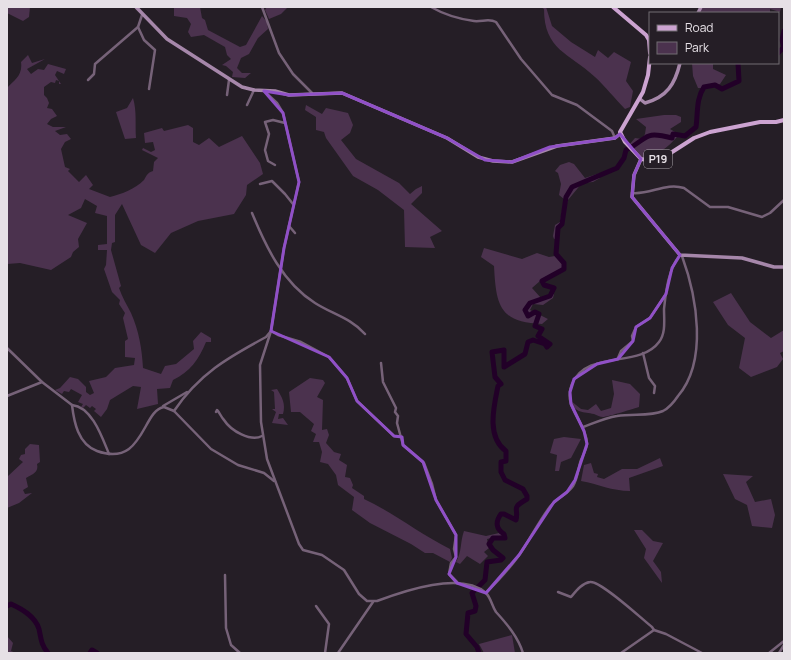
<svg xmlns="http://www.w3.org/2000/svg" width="791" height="660" font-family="Manrope,sans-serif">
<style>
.green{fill:#4b324e}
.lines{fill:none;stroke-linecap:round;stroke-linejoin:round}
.river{stroke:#220028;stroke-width:5}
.street{stroke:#766278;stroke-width:2.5}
.secondary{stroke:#a687aa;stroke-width:3.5}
.primary{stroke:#cca3d1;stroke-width:4}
.marked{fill:none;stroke:#9050c7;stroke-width:3;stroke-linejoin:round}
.labels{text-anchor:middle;stroke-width:3;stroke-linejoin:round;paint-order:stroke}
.shield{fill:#251e26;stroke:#aca6ac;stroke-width:1}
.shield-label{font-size:11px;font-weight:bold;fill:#e6e0e6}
</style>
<rect width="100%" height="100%" fill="#251e26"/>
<g class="green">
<path d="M7 7H30L29 17 23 21 7 13Z"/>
<path d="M174 7H200L202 18 205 20 208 30 240 47 246 45 262 16 267 22 268 29 258 38 249 54 241 58 237 68 242 73H251L245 78 232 77 233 72 226 66 222 65 231 59 227 55 225 47 204 35 191 37 188 32 191 24 187 18 174 16Z"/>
<path d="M267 7H288L281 14 269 19 265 10Z"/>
<path d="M541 7H546L552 26 571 42 595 57 598 50 608 58 614 52 631 62 626 81 633 91 630 107 625 109C615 99 605 86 595 77 569 53 544 50 544 9Z"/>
<path d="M701 7H781L780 12 770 9V13H700Z"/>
<path d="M28 55 32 63 45 59 27 69 31 74 38 69 44 70 48 64 66 69 64 74 57 71 55 75 61 84H59V81L56 80 55 83 51 82 44 87V95L47 98 49 103 47 108 52 109 57 116 51 119 47 124 53 127H66L55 131 60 135 67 134 71 139 65 142 61 149 65 167 70 169 68 171 79 182 86 175 93 185 89 189 110 197C122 194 135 189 144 180 147 175 147 173 153 171L154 162 158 158 142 150 143 148 151 152 155 150 153 142 145 143 144 133 162 128 164 131 188 125 193 128V142L199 145 209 138 219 147 242 136 260 163 263 174 247 185 246 195 234 214 198 221 171 233 155 253 141 245 122 204 115 215V242L112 243 111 250 121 286 119 288C122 297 127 305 131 313 139 331 142 349 143 368L161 374 165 366 176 364 194 349 193 341 201 332 211 338V342H206C199 359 190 372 173 380L170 388 157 389 158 404 137 409 141 387 133 386 110 400 107 409 101 417 94 411 96 409 92 406 90 408 86 405 83 408 81 407 83 404 78 402 82 395 71 389 69 392 64 391 62 394 55 390 60 388 70 377 78 379 86 387V392L90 395 94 393 89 381 106 377 115 368 134 365 135 358 125 357V341L128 339 123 318 125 313 119 304 120 300 112 292 104 269 106 265 107 250H98V245L107 244V216L95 213 97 206 85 199 81 208 68 215 87 223 78 239 79 247 73 252 71 257 51 270 20 263 7 264V88C14 80 23 76 21 62Z"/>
<path d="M692 63H713V69L726 75 720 84 710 88H698L693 76Z"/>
<path d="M133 98C137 111 135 125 136 138L125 139 116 112 127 108Z"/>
<path d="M306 105 322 114 326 108 348 113 353 125 350 133 341 140 356 159 399 183 410 194 416 189 422 186V193L411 204 442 231 430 237 435 248 405 247 404 210 378 190 353 176 326 138 324 132 316 130V117L305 110Z"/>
<path d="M664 115H676L681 117V122L670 129 680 135 691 134 685 138 677 137C668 147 656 158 641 157L629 145 635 138 642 139 645 134 646 127 636 119Z"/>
<path d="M569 162 574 164 585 178 600 173V178L593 182 582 183 568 200 560 225 556 226 557 232 559 233 558 238 554 239 553 236 555 225 560 222 564 199 559 195 561 184 558 173 555 171 560 165Z"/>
<path d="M484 248 522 259 537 253 549 257 555 256 562 264V268L540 281 532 288 541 298 554 294 553 298 543 305 533 304 530 310 548 319 542 324C499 323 496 304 494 266L481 257Z"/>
<path d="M731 293 750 322 771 338 784 330V351L780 353 783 359 777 367 751 377 739 368 745 338 728 325 713 302Z"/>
<path d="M310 378 323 380 325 383 317 397 323 400 322 430 327 429 329 435 326 443 334 452 341 454 339 460 347 465 345 477 350 478 353 485 352 488 364 496V499C394 513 420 534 450 549L452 558 450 562 433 553H425L411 544 370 523 352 510 354 497 338 485 336 475 328 464 320 462 322 452 319 442H313L316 434 311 431 314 424 300 412H291L289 392Z"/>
<path d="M612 380 630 384 640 394 639 407C636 408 607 417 603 417 600 417 597 415 594 414 584 412 574 413 571 401L581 409 588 410 596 404 601 411 611 408 614 394Z"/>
<path d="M277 389C282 397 286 404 283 414H279L278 419 283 418 288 425 272 423 276 412 272 409H275L274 392 271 390Z"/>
<path d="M564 437 581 439 571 458 561 462 559 471H555L557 455 550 453 554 439Z"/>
<path d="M30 444 39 445 40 462 37 464C39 472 33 474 26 478L28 487 23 490 25 494 32 493 19 503 7 508V477L23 462 19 459 21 455 25 454V449Z"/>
<path d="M660 458 663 466 629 478 630 491C612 491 598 484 581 481L584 465 591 463 594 473 598 474 597 477 604 479 622 469H637Z"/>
<path d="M723 474 753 476 746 482 755 502 771 499 775 515 772 528 752 526 747 505 735 499Z"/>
<path d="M634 530H642L653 541 663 543 653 561 661 572 662 583 644 558 646 549Z"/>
<path d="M464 531 486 536 499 533 504 535 487 539 489 548 484 552 488 556 480 564 467 556 460 564 456 562C462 552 460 542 464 531Z"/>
<path d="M512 635 515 653H484L479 644Z"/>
<path d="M7 636 13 643 11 651 16 653H7Z"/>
</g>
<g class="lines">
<g class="river">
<path d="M778 53 784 47 782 40 784 31"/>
<path d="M7 606 11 604C22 609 35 616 39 629 41 638 41 645 48 653"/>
<path d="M90 653 92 650 97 653"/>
<path d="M479 653 477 647 466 634 468 613 475 611 476 606 472 593 485 580 487 562 501 560 503 558 493 550 489 544 493 538H505L504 534C496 529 495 522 501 514H504L516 520C519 507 510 509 527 499V496L523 489 505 480 501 472V462L506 461V451C486 437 494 406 498 386L501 384 495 377 492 352 504 350V367L525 354 528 342 533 340 545 344 547 347 550 344 538 336 542 329 535 326 539 314 535 312 528 316 525 310 530 303 550 296 554 288 544 285 542 281 564 269V263L556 254 558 228 562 224 566 197 572 187 617 168 624 158 626 150C649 139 642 130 672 138L673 134 685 136 696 127C698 113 696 99 704 87L715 85 722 89 739 81 738 63"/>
</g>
<g class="street">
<path d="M262 7 279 53 293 74 312 93"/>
<path d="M431 7C445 15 459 19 474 21 482 22 489 18 496 22L521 59 552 95 577 105 612 131 615 138"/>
<path d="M138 27 144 40 155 50 149 89"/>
<path d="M88 80 94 74 95 64 138 27 142 15"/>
<path d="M264 91 277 103 283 113 299 182 284 248 271 331 260 365 261 422 267 459 299 544 303 550 322 555 344 570 359 594 367 601H377C404 591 461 571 486 593 491 598 492 606 496 612 507 624 518 637 523 653"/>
<path d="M227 95 229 80"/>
<path d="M247 105 254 90"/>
<path d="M275 165 268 161 265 150 269 134 265 122 273 120 285 123"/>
<path d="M260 184 272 181 285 194 293 204"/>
<path d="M632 193C650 195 666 182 684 188L710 207H728L762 217 770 213 784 200"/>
<path d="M252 213C266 247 283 283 315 303 332 314 351 318 365 334"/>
<path d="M289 226 295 233"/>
<path d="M271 331 278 335 301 342 329 357 347 378 357 401 394 436 402 437"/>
<path d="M7 348 42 382"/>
<path d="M643 353 649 378 655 386 654 393"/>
<path d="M618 358 621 351 633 341 632 336 636 327 650 318 666 294"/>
<path d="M381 363 383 382 396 408 395 412 398 416 397 423 403 445 424 463 432 484 436 500 456 535 454 549 456 557 451 563 449 574 457 582"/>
<path d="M7 396 42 382 72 405C74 422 78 444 97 451 144 468 142 410 164 407L174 411C199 374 227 358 266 337L271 331"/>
<path d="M72 405C92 407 102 437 109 454"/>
<path d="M163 406 187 392"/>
<path d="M174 411 211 449 238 465 264 473 274 481"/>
<path d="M216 412 217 410C220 413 221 417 224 420 231 431 251 442 262 436"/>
<path d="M583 427C594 423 605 418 617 416 632 413 650 417 663 411 669 408 674 402 678 396 708 361 697 297 682 256"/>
<path d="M225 575 226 628 231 645 240 653"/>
<path d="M558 592 571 597C576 591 582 583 590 582 600 580 642 619 652 627L654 630"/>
<path d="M486 593C498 581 510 568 520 554 530 539 538 523 549 508 555 499 567 495 573 486 578 478 578 468 581 460 583 455 587 449 587 443 586 421 562 407 572 384 587 349 639 369 659 342 666 333 664 320 664 309 666 291 668 270 680 255"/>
<path d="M316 606 329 624 325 653"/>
<path d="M338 653 373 602"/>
<path d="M621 653 654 630 666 634 702 653"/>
<path d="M769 653 784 641"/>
<path d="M779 653 784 645"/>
</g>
<g class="secondary">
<path d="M136 7 167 39 242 87 254 90 275 91 289 95 342 93 447 138 478 157 493 161 512 162 557 146 615 138 620 134"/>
<path d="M698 13 701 7"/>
<path d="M640 99 645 103C667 97 675 84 680 63"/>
<path d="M641 159 634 175 632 197 680 255 742 258 774 267H784"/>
</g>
<g class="primary">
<path d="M613 7 646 35 649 40 650 53"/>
<path d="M650 57 648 75 643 92 620 132 625 142 641 159 654 161 669 154 694 138 710 132 760 122H776L784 120"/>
</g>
</g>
<path class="marked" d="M264 91 289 95 342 93 447 138 485 160 512 162 550 147 615 138 620 134 641 159 634 175 632 197 680 255 672 268 666 294 650 318 636 327 633 341 618 359 597 364 574 379 570 392 571 404 584 431 587 444 575 480 567 492 554 502 519 555 486 593 457 583 449 574 456 557V535L436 500 423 462 403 445 402 437 394 436 357 401 347 378 329 357 271 331 284 248 299 182 283 113Z"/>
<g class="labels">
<rect class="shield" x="644" y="150" width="28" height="18" rx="3"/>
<g class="shield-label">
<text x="658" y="163">P19</text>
</g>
</g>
<rect width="791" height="660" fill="none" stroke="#e6e0e6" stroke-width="16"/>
<rect x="649" y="12" width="130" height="52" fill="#251e26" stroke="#726c73"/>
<rect x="657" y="25" width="20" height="6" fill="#cca3d1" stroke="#726c73"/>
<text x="685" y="32" font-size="12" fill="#e6e0e6">Road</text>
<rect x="657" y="42" width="20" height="12" fill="#4b324e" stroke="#726c73"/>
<text x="685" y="52" font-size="12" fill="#e6e0e6">Park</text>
</svg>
